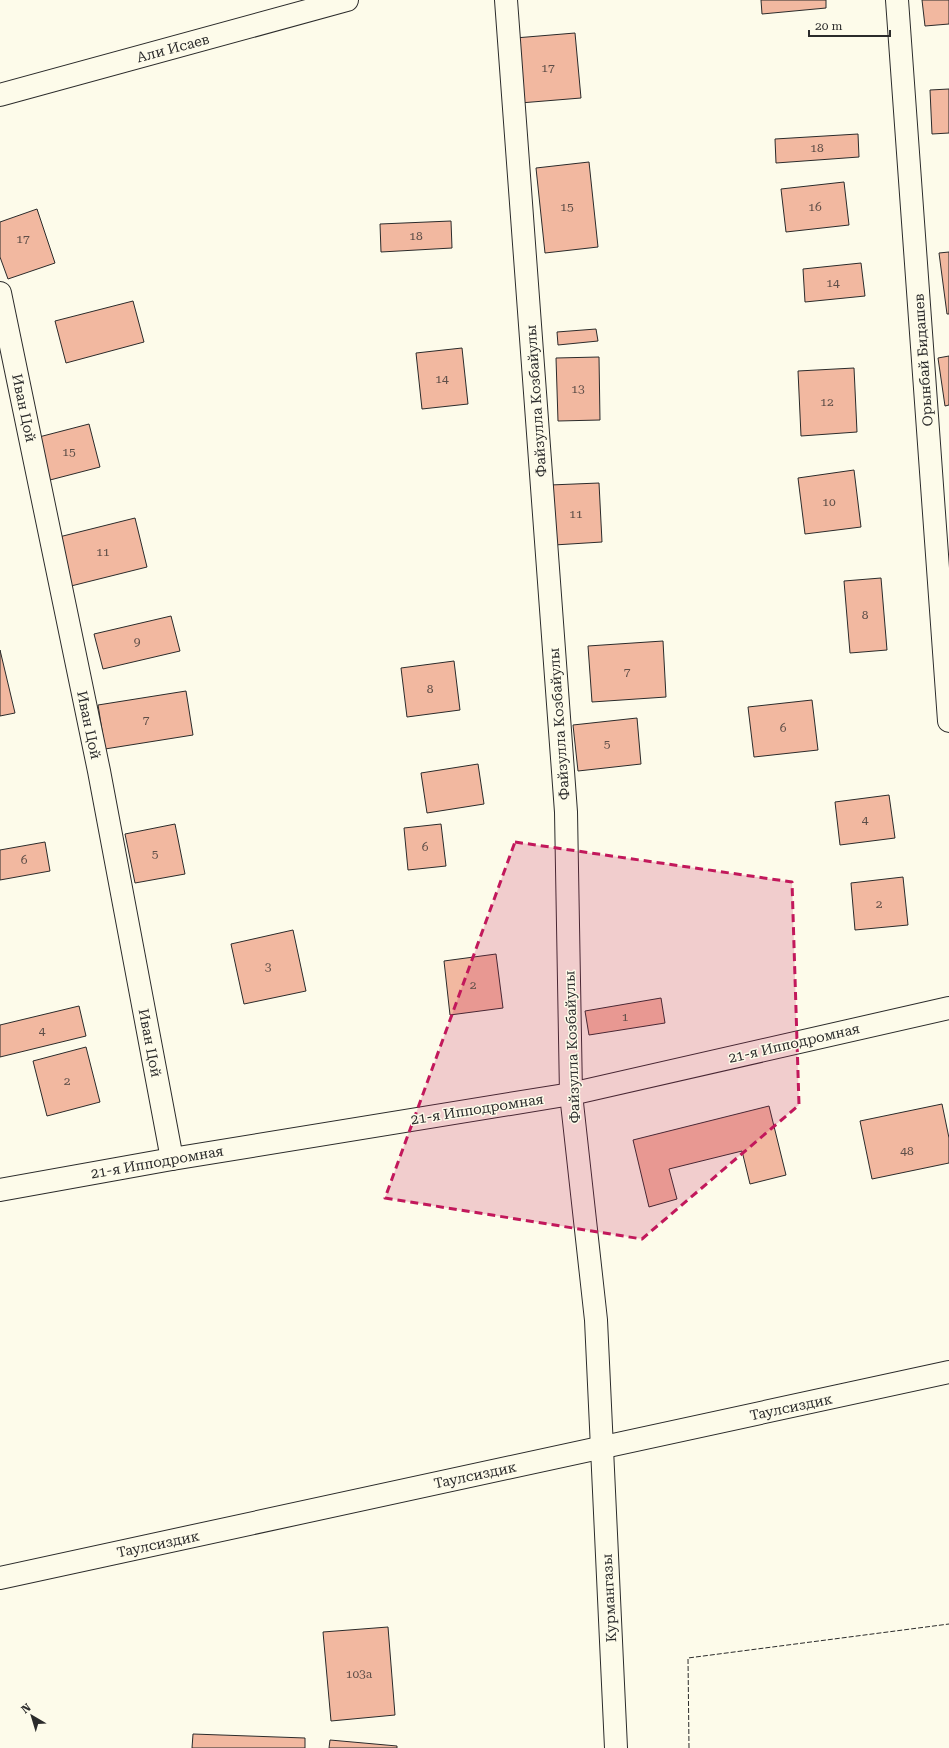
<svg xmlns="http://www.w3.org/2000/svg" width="949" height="1748" font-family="'Roboto Serif',serif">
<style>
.building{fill:#f2b8a0;stroke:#2b2b2b}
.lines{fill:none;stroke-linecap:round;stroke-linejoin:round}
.minor-casing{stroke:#2b2b2b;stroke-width:24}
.major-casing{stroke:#2b2b2b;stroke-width:24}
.minor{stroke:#fdfbea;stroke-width:22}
.major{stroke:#fdfbea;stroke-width:22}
.fence{stroke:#2b2b2b;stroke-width:1;stroke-dasharray:5 2;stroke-linecap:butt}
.marked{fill:#c2185b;fill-opacity:0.2;stroke:#c2185b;stroke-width:3;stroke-dasharray:8 5;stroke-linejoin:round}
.labels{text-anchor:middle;stroke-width:3;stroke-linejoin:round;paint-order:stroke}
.number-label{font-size:12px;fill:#5d4e48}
.street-label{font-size:14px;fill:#2b2b2b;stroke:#fdfbea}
</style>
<rect width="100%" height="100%" fill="#fdfbea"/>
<g class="building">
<path d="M761 0H826V8L762 14Z"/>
<path d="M922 0H949V24L925 26Z"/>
<path d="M575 33 581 98 520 103 515 38Z"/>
<path d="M949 89V133L932 134 930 90Z"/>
<path d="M858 134 859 157 776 163 775 139Z"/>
<path d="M589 162 598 247 545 253 536 168Z"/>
<path d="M844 182 849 225 786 232 781 189Z"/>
<path d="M37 209 55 263 8 279 0 257V222Z"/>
<path d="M451 221 452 248 381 252 380 224Z"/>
<path d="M949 252V314H947L939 253Z"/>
<path d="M861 263 865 296 805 302 803 269Z"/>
<path d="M133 301 144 342 66 363 55 321Z"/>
<path d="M596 329 598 341 558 345 557 332Z"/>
<path d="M462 348 468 404 422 409 416 353Z"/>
<path d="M949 356V405L945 406 938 358Z"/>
<path d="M599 357 600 420 558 421 556 358Z"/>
<path d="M854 368 857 432 801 436 798 371Z"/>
<path d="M89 424 100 467 50 480 39 437Z"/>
<path d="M854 470 861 527 805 534 798 478Z"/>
<path d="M599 483 602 542 554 545 550 485Z"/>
<path d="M135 518 147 567 71 586 59 537Z"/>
<path d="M881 578 887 650 850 653 844 581Z"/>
<path d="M171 616 180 651 103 669 94 634Z"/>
<path d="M663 641 666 697 592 702 588 646Z"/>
<path d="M0 650 15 713 0 716Z"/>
<path d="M454 661 460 710 407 717 401 668Z"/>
<path d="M186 691 193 735 105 749 98 705Z"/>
<path d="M812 700 818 750 754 757 748 707Z"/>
<path d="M637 718 641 764 578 771 573 725Z"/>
<path d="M478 764 484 804 427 813 421 773Z"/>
<path d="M889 795 895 838 840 845 835 802Z"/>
<path d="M175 824 185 874 135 883 125 834Z"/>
<path d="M441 824 446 866 408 870 404 828Z"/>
<path d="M45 842 50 871 0 880V850Z"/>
<path d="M903 877 908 925 855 930 851 883Z"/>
<path d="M293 930 306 991 244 1004 231 944Z"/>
<path d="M496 954 503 1008 450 1015 444 961Z"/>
<path d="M661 998 665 1023 589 1035 585 1011Z"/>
<path d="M79 1006 86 1036 0 1057V1025Z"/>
<path d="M86 1047 100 1102 47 1116 33 1061Z"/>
<path d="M942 1104 949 1138V1163L872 1179 860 1121Z"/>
<path d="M769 1106 786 1175 750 1184 742 1151 669 1169 677 1199 649 1207 633 1140Z"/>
<path d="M388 1627 395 1715 331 1721 323 1632Z"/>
<path d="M193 1734 305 1738V1748H192Z"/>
<path d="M330 1740 397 1746V1748H329Z"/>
</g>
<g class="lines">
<defs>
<g id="minor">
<path d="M506 0 566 812 571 1094 596 1320 616 1748"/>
<path d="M897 0 949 721"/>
<path d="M0 95 347 0"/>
<path d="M0 293 99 771 172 1159"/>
<path d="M0 1190 172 1159 571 1094 949 1008"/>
</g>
<path id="major" d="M0 1578 949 1372"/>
</defs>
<use href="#minor" class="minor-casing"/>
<use href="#major" class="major-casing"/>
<use href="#minor" class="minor"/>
<use href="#major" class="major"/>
<path class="fence" d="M689 1748 688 1658 949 1624"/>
</g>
<path class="marked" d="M515 842 792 882 799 1105 642 1239 385 1198Z"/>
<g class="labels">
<g class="number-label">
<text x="548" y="72">17</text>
<text x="817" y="152">18</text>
<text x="567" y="211">15</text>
<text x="815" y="211">16</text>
<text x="416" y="240">18</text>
<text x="23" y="243">17</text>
<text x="833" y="287">14</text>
<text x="442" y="383">14</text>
<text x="578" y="393">13</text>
<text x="827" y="406">12</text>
<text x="69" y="456">15</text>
<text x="829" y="506">10</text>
<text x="576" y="518">11</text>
<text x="103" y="556">11</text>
<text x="865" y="619">8</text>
<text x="137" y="646">9</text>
<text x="627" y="676">7</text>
<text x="430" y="693">8</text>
<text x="146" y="724">7</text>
<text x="783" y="732">6</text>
<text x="607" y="748">5</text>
<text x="865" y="824">4</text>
<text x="425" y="851">6</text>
<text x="155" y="858">5</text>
<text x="24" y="864">6</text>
<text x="879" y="908">2</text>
<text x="268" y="971">3</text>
<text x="473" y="989">2</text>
<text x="625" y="1021">1</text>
<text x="42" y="1035">4</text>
<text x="67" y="1085">2</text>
<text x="907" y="1155">48</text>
<text x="359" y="1678">103а</text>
</g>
<g class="street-label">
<text transform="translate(173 48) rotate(-15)" y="5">Али Исаев</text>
<text transform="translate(923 360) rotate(-94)" y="5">Орынбай Бидашев</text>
<text transform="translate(536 401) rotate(-94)" y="5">Файзулла Козбайулы</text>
<text transform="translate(24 408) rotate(78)" y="5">Иван Цой</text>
<text transform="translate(559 724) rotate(-94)" y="5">Файзулла Козбайулы</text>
<text transform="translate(89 725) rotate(78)" y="5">Иван Цой</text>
<text transform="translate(150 1043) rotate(79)" y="5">Иван Цой</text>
<text transform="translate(794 1043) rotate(-13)" y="5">21-я Ипподромная</text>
<text transform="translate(572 1047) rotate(-92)" y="5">Файзулла Козбайулы</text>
<text transform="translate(477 1109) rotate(-9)" y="5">21-я Ипподромная</text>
<text transform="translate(157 1162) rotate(-10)" y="5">21-я Ипподромная</text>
<text transform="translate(791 1407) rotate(-12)" y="5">Таулсиздик</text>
<text transform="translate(475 1475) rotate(-12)" y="5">Таулсиздик</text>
<text transform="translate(158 1544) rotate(-12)" y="5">Таулсиздик</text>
<text transform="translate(609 1598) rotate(-93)" y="5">Курмангазы</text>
</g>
</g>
<g transform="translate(32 1716) rotate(322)" stroke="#fdfbea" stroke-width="3" paint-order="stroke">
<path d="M0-3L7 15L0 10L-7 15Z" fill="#2b2b2b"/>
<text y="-6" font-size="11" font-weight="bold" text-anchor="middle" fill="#2b2b2b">N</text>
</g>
<path d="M809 30v6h81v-6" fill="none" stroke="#2b2b2b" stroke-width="2"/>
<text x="815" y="30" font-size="12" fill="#2b2b2b" stroke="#fdfbea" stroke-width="3" paint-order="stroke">20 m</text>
</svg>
